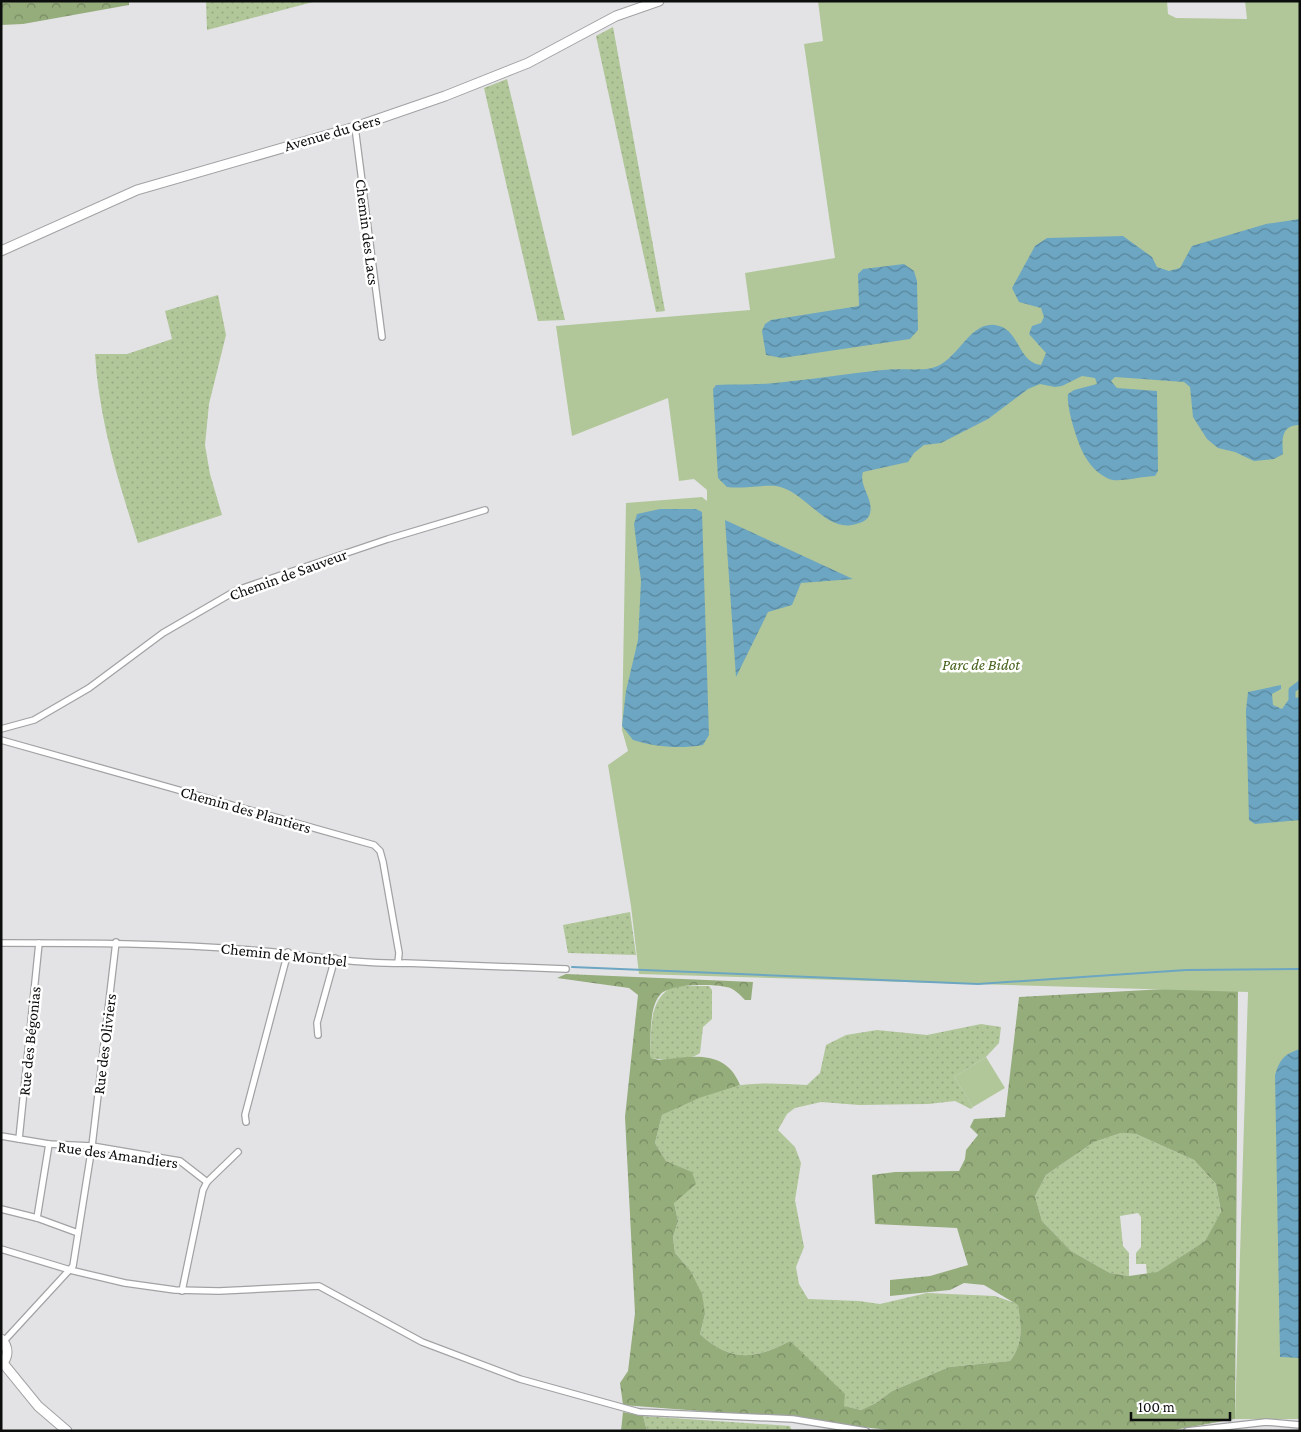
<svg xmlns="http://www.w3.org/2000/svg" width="1301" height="1432" font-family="'Crimson Pro',serif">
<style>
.grass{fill:url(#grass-dots)}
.forest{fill:url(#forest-crowns);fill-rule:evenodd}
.park{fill:#b1c799}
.water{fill:url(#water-waves)}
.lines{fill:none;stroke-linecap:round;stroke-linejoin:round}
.stream{stroke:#6da6c2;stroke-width:2}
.canal{stroke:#6da6c2;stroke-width:7}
.street-casing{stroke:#a1a2a4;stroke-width:8}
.secondary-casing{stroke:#a1a2a4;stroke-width:11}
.street{stroke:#fff;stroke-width:5.5}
.secondary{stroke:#fff;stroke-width:9}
.labels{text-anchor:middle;stroke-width:5;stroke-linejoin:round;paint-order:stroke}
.street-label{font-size:16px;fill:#0c0d0d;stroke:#fff}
.park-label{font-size:16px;font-style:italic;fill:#46621b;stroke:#fff}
</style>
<defs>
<pattern id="grass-dots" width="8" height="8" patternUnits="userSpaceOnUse" patternTransform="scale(1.25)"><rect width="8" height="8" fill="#b1c799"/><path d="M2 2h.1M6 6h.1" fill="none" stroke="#97aa83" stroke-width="1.8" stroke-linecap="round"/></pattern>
<pattern id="forest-crowns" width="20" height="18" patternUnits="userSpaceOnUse" patternTransform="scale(1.25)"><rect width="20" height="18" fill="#95ac7b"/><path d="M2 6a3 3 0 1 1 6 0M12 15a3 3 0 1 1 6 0" fill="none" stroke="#788a63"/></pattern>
<pattern id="water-waves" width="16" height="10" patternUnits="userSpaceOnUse" patternTransform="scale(1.25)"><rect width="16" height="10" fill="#6da6c2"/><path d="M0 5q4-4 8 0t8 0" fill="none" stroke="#58869c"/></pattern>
</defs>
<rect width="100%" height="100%" fill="#e3e3e6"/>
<g class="grass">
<path d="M206 1H317L207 30Z"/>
<path d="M613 27 665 311 656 312 596 36Z"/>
<path d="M507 79 565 320 538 321 484 88Z"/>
<path d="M218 295 226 335 209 404 205 445 210 474 222 515 138 543C118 480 99 420 95 354H127L172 339 165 311Z"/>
<path d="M630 912 636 955 568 953 563 925Z"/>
<path d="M674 986H709L712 990V1019L703 1027 700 1053C689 1061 665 1061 651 1058L650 1053C652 1027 648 999 674 986Z"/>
<path d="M981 1024 1001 1027 999 1043 986 1057 954 1077 973 1107 971 1109 955 1101 928 1104 859 1105 821 1102 795 1108 787 1114 778 1130 795 1147 801 1163 795 1200 804 1247 796 1267 799 1284 808 1299 859 1301 880 1304 927 1293 995 1296 1018 1304C1021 1326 1024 1342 1010 1361L949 1367 892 1391 876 1403 861 1410 843 1406 790 1341C754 1360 730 1362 700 1334L705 1314 690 1270 675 1253 673 1237 678 1221 674 1203 691 1172 666 1161 655 1143 662 1115C687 1103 713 1089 741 1085 763 1082 785 1084 807 1085L820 1073 826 1045 846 1035 877 1030 927 1035Z"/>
<path d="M1121 1133 1136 1134 1194 1160 1216 1184 1221 1213 1205 1241 1157 1272 1147 1275 1146 1264H1136V1253L1141 1247V1217L1138 1213 1120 1216 1123 1246 1129 1253V1276L1110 1273 1071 1251 1042 1221 1035 1196 1046 1175 1094 1142Z"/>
<path d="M643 1416 790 1426 792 1431H647Z"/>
</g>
<g class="forest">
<path d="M1 1H129V5L23 24 1 25Z"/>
<path d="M566 974 753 982 751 1000H745C739 994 734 988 726 987 712 984 668 983 659 996 649 1010 651 1036 650 1053L651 1058 659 1060C691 1057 725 1048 740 1085L699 1098 662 1115 655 1143 666 1161 692 1172 696 1184 674 1203 678 1221 673 1237 675 1253 690 1270 702 1294 705 1314 700 1334C730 1362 754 1360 790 1341L845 1394 844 1406 861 1410 876 1403 892 1391 949 1367 1010 1361C1024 1342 1021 1327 1018 1305L984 1285 964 1283 950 1290 890 1296V1280L930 1276 968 1265 957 1228 875 1224 872 1175 895 1172 959 1171 965 1159 966 1150 978 1135 970 1127 974 1119 1005 1117 1019 997 1238 985 1235 1419 1168 1431H897L776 1417 623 1405 620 1383 628 1371 635 1313 625 1117 638 995 629 988 557 978ZM1121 1133 1136 1134 1194 1160 1216 1184 1221 1212 1205 1241 1157 1272 1129 1276 1110 1273 1071 1251 1042 1221 1035 1196 1046 1175 1094 1142Z"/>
<path d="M623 1412 643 1416 647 1431H621Z"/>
</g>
<g class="park">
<path d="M818 1H1167L1168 14 1176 18 1247 19 1245 1H1300V1419H1235L1248 992 639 974 631 906 608 765 628 751 622 730 626 503 702 497 707 501V490L694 479 679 481 668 398 572 436 556 326 750 310 745 273 835 258 804 44 823 41Z"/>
<path d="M986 1057 1005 1088 973 1107 954 1077Z"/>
</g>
<g class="water">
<path d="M1300 219V425C1281 425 1282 439 1283 454L1274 459 1254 461 1235 452 1218 448 1207 439 1193 417 1190 387 1184 382 1115 377 1111 381 1117 388 1157 391 1158 471 1155 476C1144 476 1118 483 1109 479 1100 475 1091 467 1086 458 1078 446 1066 407 1068 394L1074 390 1097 384 1095 378 1082 376 1062 386 1055 387 1040 384 1028 389 988 419 941 443 924 445 914 453 908 462 863 472C858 486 876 501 869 516 866 521 861 523 856 524 826 534 805 490 776 486 760 485 743 489 727 487L718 478 713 389 716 385C739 384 762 385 784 382 817 379 850 373 883 370 897 368 920 371 932 368 958 362 968 322 995 325 1020 328 1017 362 1041 365L1046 353 1029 334 1032 326 1041 323 1044 317 1041 308 1019 302 1012 288 1035 246 1047 238 1123 236 1152 257 1157 267 1169 271 1180 268 1192 246 1266 224Z"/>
<path d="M904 264 914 271 917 281 918 330 910 339 782 358 766 355 762 331 765 324 771 320 859 306 858 274 863 269Z"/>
<path d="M660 509H696L702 512 709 735 703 745C679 749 655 747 633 740L622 726 626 691 638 640 641 581 634 524 637 514Z"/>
<path d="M725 520 853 579 801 583 792 605 768 612 736 677Z"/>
<path d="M1281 685V689L1272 694 1273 705 1282 709 1289 699 1300 697V820L1255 824 1249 820 1246 710 1248 692Z"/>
<path d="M1300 1049V1358L1280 1357 1275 1075C1280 1059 1284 1054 1300 1049Z"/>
</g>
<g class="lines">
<path class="stream" d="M572 967 978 984 1186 970 1300 969"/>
<path class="canal" d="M1292 698V690L1300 684"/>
<defs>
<g id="street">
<path d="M355 127 382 337"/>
<path d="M1 729 34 720 89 688 163 633 237 590 388 539 485 510"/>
<path d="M1 740 374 845 380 851 383 862 399 953 398 963"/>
<path d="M1 943C85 943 167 943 251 950 302 953 354 965 405 963L566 969"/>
<path d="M318 1035 317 1023 335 958"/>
<path d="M246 1122 245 1115 288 952"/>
<path d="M1 1136 49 1144 92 1146 180 1161 207 1182 203 1190 182 1291"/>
<path d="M19 1139 39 943"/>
<path d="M207 1182 238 1152"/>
<path d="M1 1209 37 1218 78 1233"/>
<path d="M37 1218 49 1144"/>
<path d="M1 1249 70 1270 125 1283 175 1290 219 1291 319 1286 422 1342 520 1379 639 1412 793 1419 866 1431"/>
<path d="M4 1341 73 1266 92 1146 116 942"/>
<path d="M1187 1431 1266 1422 1300 1425"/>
</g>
<g id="secondary">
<path d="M1 251 137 190 355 127 445 96 528 63 616 16 659 1"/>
<path d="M1 1339C9 1347 9 1357 1 1365"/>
<path d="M3 1363 38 1406 67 1431"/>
</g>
</defs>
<use href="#street" class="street-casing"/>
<use href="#secondary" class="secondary-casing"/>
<use href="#street" class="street"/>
<use href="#secondary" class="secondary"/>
</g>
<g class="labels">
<g class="street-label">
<text transform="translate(332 132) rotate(-16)" y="6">Avenue du Gers</text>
<text transform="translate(368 232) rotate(83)" y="6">Chemin des Lacs</text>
<text transform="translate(288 574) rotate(-20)" y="6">Chemin de Sauveur</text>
<text transform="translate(246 809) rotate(16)" y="6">Chemin des Plantiers</text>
<text transform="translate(284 954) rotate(6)" y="6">Chemin de Montbel</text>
<text transform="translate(29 1041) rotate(-84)" y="6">Rue des Bégonias</text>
<text transform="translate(104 1044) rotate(-83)" y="6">Rue des Oliviers</text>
<text transform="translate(118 1154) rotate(8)" y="6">Rue des Amandiers</text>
</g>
<g class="park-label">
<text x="981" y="670">Parc de Bidot</text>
</g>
</g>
<rect width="1301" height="1432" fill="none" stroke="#0c0d0d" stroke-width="5"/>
<path d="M1131 1412v8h99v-8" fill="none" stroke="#0c0d0d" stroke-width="2.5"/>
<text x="1138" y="1412" font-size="15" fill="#0c0d0d" stroke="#ffffff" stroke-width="4" paint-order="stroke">100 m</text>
</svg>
